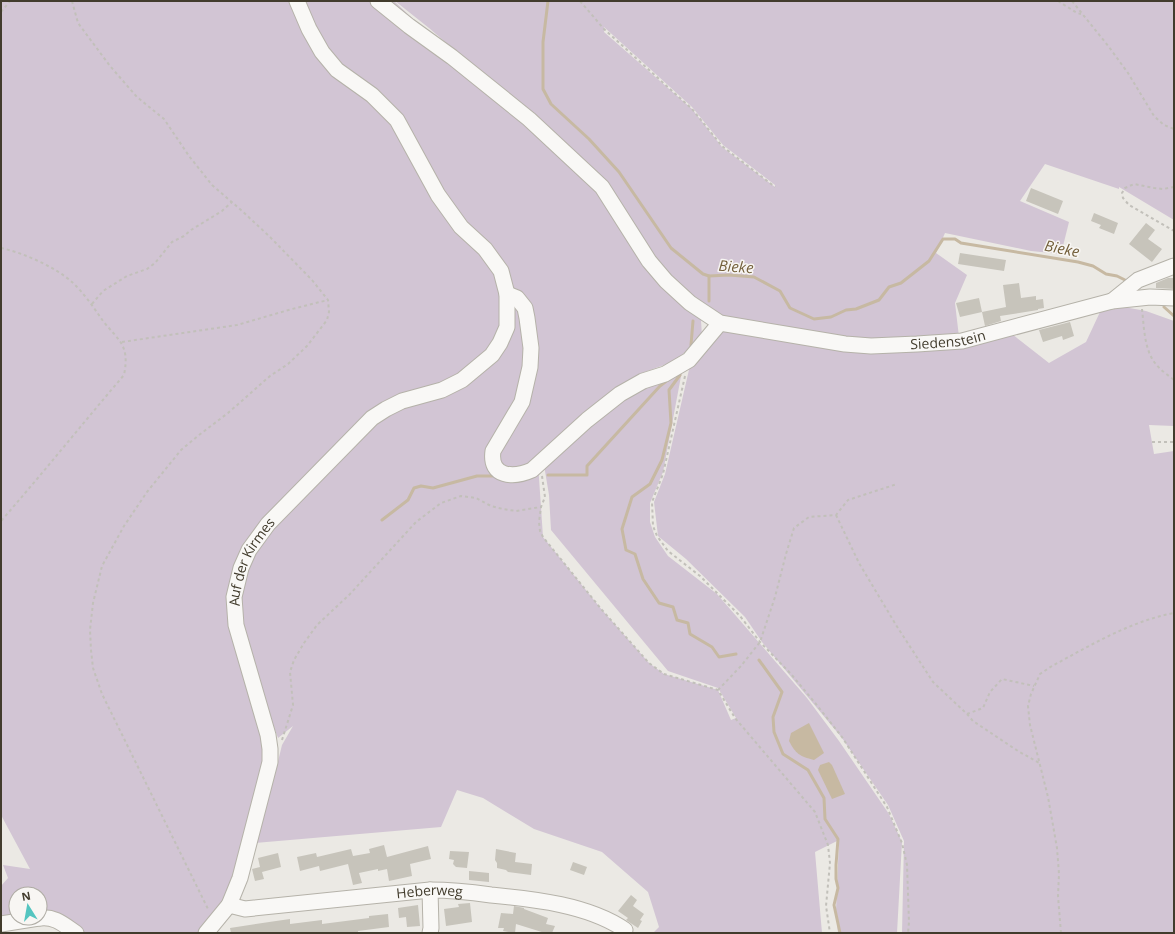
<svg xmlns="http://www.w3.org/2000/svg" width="1175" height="934" font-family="'Open Sans',sans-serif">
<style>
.green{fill:#d2c5d4;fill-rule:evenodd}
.water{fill:#c7b9a2}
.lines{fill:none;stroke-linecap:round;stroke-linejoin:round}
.stream{stroke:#c7b9a2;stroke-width:3}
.building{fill:#c7c4bb}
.minor-casing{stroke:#b5b2a9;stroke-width:17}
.path{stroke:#c2c0ba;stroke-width:2;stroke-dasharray:3 3;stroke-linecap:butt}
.minor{stroke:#f9f8f6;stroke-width:15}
.labels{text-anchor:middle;stroke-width:3;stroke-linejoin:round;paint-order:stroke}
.street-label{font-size:14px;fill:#423c2d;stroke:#f8f6f3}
.water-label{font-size:15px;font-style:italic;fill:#735f3a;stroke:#f8f6f3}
</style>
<rect width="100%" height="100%" fill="#ebe9e4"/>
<g class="green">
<path d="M1 1H394L524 124 530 115 429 28 395 1H1174V220L1119 187V189L1045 164 1020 201 1069 222 1061 254 1031 251 945 233 936 253 967 275 955 303 959 337 874 342 740 321 719 315 698 299 691 309 701 320 702 337 675 361 639 374 609 393 570 428 538 463 543 537 602 610 649 663 664 674 718 690 731 720 736 718 718 688 668 671 551 530 549 495 544 465 628 395 660 383 682 371 663 472 650 503V522L655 537 668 556 717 594 807 698 839 741 889 814 902 842 897 933H838L836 910 839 840 815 852 822 933H653L659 927 648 892 602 852 534 829 483 798 457 790 441 827 255 843 273 782 282 745 293 726 278 738 250 660 240 617V579L256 529 229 586 261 732 265 755 260 787 225 901 198 933H82L40 914V894H16V918L1 921V886L8 878 3 865 30 869 1 815ZM604 27 692 107 723 145 775 185V187L722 147 692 109 604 32Z"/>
<path d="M1124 307 1146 311 1174 321V426L1149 425 1154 454 1174 451V933H902L904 841 888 805 842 738 762 642 745 617 686 559 658 536 654 502 665 474 691 361 721 330 834 349 1012 334 1049 363 1086 342 1100 312Z"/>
</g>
<g class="water">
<path d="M809 723 824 753 814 760C799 756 796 754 789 741L791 733Z"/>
<path d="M829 762 832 765 845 794 832 799 818 770 820 765Z"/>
</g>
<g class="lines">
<g class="stream">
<path d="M548 1 543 42V89L551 104 589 139 619 172 671 248 703 274 709 276 729 275 754 277 780 291 790 308 814 319 831 317 846 310 856 309 879 300 889 287 901 283 929 261 943 239H955L961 243 1078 262 1093 266 1106 274 1117 276 1125 280"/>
<path d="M709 301V276"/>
<path d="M1164 307 1174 316"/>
<path d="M691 345 693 321"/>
<path d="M680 375 669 390 671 423 662 460 650 484 632 497 622 529 626 550 635 554 643 579 659 603 673 607 677 620 688 623 690 634 712 647 719 657 736 654"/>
<path d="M548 475H587V466L660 386 669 379"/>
<path d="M382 520 408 500 414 488 421 486 433 488 477 476H492"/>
<path d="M759 660 782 692 773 717 774 732 783 754 808 770 824 798 825 819 838 839 836 865V879L838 888 834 905 840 933"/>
</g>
</g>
<g class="building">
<path d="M1031 188 1063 201 1058 214 1026 201Z"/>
<path d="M1094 213 1118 223 1114 234 1099 228 1101 225 1091 221Z"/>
<path d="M1146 223 1155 230 1148 239 1162 249 1152 262 1129 244Z"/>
<path d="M960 253 1006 260 1004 271 958 264Z"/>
<path d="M1168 278H1174V289L1156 288V283Z"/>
<path d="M1019 283 1021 298 1036 296V300L1043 299 1044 308 1038 309V310L1000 316 1001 321 985 326 982 312 1006 307 1003 285Z"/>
<path d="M979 298 982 312 960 317 956 303Z"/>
<path d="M1070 322 1074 336 1063 340 1062 336 1043 342 1039 330Z"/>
<path d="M384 845 387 857 428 846 431 859 410 864 412 876 389 881 387 869 378 871V869L359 873 362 883 353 885 348 864 320 871 319 866 300 871 297 857 316 853 317 857 351 849 353 856 370 853 369 849Z"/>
<path d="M496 849 516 853 515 862 532 864 531 875 508 872 506 870 497 868V863L495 860Z"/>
<path d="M450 851 469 852 467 868 456 867 453 864 454 860 449 859Z"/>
<path d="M278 853 281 867 262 872 264 879 255 881 252 869 260 867 258 858Z"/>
<path d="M573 862 587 867 584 875 570 870Z"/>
<path d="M469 871 489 873V882L469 880Z"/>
<path d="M631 895 637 900 633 906 644 914 640 920 642 921 638 928 626 920 628 918 618 911Z"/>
<path d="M470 903 472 922 446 926 444 909 459 907 458 904Z"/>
<path d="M418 905 420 926 407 927 406 917 399 918 398 908Z"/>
<path d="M514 906 524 908V909L548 918 546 924 555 926 552 933H545L516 924 515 933 503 931 504 928H498L501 913 513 914Z"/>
<path d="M388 914 389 927 358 931V933H231L230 928 276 921 290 919V924L322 920V924L369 918V916Z"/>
</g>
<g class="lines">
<defs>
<g id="minor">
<path id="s1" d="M378 1 409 26 452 57 529 119 602 187 649 261 666 281 690 303 720 323 845 344 871 346 917 344 962 341 1112 301 1150 297 1174 298"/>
<path d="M507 294 517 298 525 308 527 318 531 348 530 367 522 402 493 451C489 478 514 478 532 470L587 420 620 394 643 381 665 374 689 360 720 323"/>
<path d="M1112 301 1138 280 1174 266"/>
<path id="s2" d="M229 905 245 909 430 890C450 890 470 892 491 895 534 899 589 905 625 930"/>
<path d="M40 918C55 916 64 925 76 933"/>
<path d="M1 924 39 918"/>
<path id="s3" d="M206 933 229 905 240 878 270 762V749L268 735 236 625 234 597 241 568 249 550 268 524 372 418 386 409 402 401 442 390 462 380 492 355 500 343 507 327V294L501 271 485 249 461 227 438 195 397 120 372 95 337 70 322 52 309 29 297 1"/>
<path d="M430 933 431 928 430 890"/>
</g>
</defs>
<use href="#minor" class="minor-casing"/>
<g class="path">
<path d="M72 1 78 23 110 66 137 97 164 119 189 156 212 185 241 210 269 236 312 280 328 300 329 312 327 320 307 346 288 364 270 376 228 413 199 435 181 450 147 492 124 526 102 566 93 603 90 630 91 650 93 668 102 694 209 911"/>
<path d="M580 1 604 29 692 109 722 146 775 187"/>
<path d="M1058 1 1077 13 1081 14"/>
<path d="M1072 1 1109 47 1128 73 1154 116 1164 125 1174 129"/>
<path d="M1 12 10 1"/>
<path d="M1174 187 1163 189 1154 188 1134 184 1125 188 1122 193 1123 198 1129 205 1174 231"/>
<path d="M1 248C24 253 55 267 72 282 84 293 94 308 103 321 119 341 130 345 124 375 83 423 43 473 1 521"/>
<path d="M92 304 103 291 127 276 147 269 155 263 172 242 184 236 191 230 222 211 232 202"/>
<path d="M1142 309C1144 326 1144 349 1155 363 1160 370 1168 375 1174 380"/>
<path d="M122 342 237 325 292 309 328 300"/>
<path d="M685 376 663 474 652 502 653 526 657 536 668 551 700 576 740 616 760 642 791 674 816 704 842 737 887 807 902 843 907 865 909 922 908 933"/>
<path d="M1152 442H1174"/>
<path d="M542 476 545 497 541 507 539 522 540 531 543 537 602 610 649 663 664 674 718 690 735 718 815 812 828 845 830 863 826 906 830 933"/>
<path d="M836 515 859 563 896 625 933 682 967 714 973 721 1018 751 1041 764"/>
<path d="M718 690 741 666 760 642 775 597 786 554 794 528 809 517 836 515 848 500 897 484"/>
<path d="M967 714 983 708 990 692 1002 679 1034 686"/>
<path d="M282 740 293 705 290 672 294 660 304 643 317 625 350 594 416 522 441 503 461 496 476 498 491 506 503 509 516 511 541 507"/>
<path d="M1061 933 1058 896 1059 874 1057 848 1048 797 1030 725 1028 706 1031 694 1040 674 1052 666C1091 645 1131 621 1174 613"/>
</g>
<use href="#minor" class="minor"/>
</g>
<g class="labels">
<g class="street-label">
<text dy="5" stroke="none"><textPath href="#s1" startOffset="704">Siedenstein</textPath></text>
<text dy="5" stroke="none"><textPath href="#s3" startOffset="394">Auf der Kirmes</textPath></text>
<text dy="5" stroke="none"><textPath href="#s2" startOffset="202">Heberweg</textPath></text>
</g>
<g class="water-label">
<text transform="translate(1062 249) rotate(11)" y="5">Bieke</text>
<text transform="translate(736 267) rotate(4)" y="5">Bieke</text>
</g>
</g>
<rect width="1175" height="934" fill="none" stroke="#423c2d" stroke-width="4"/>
<g transform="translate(28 906) rotate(349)"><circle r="19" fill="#f8f6f3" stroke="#afaca4"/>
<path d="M0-3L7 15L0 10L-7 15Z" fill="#54c5c0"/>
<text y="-6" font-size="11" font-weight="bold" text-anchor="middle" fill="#423c2d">N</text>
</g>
</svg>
